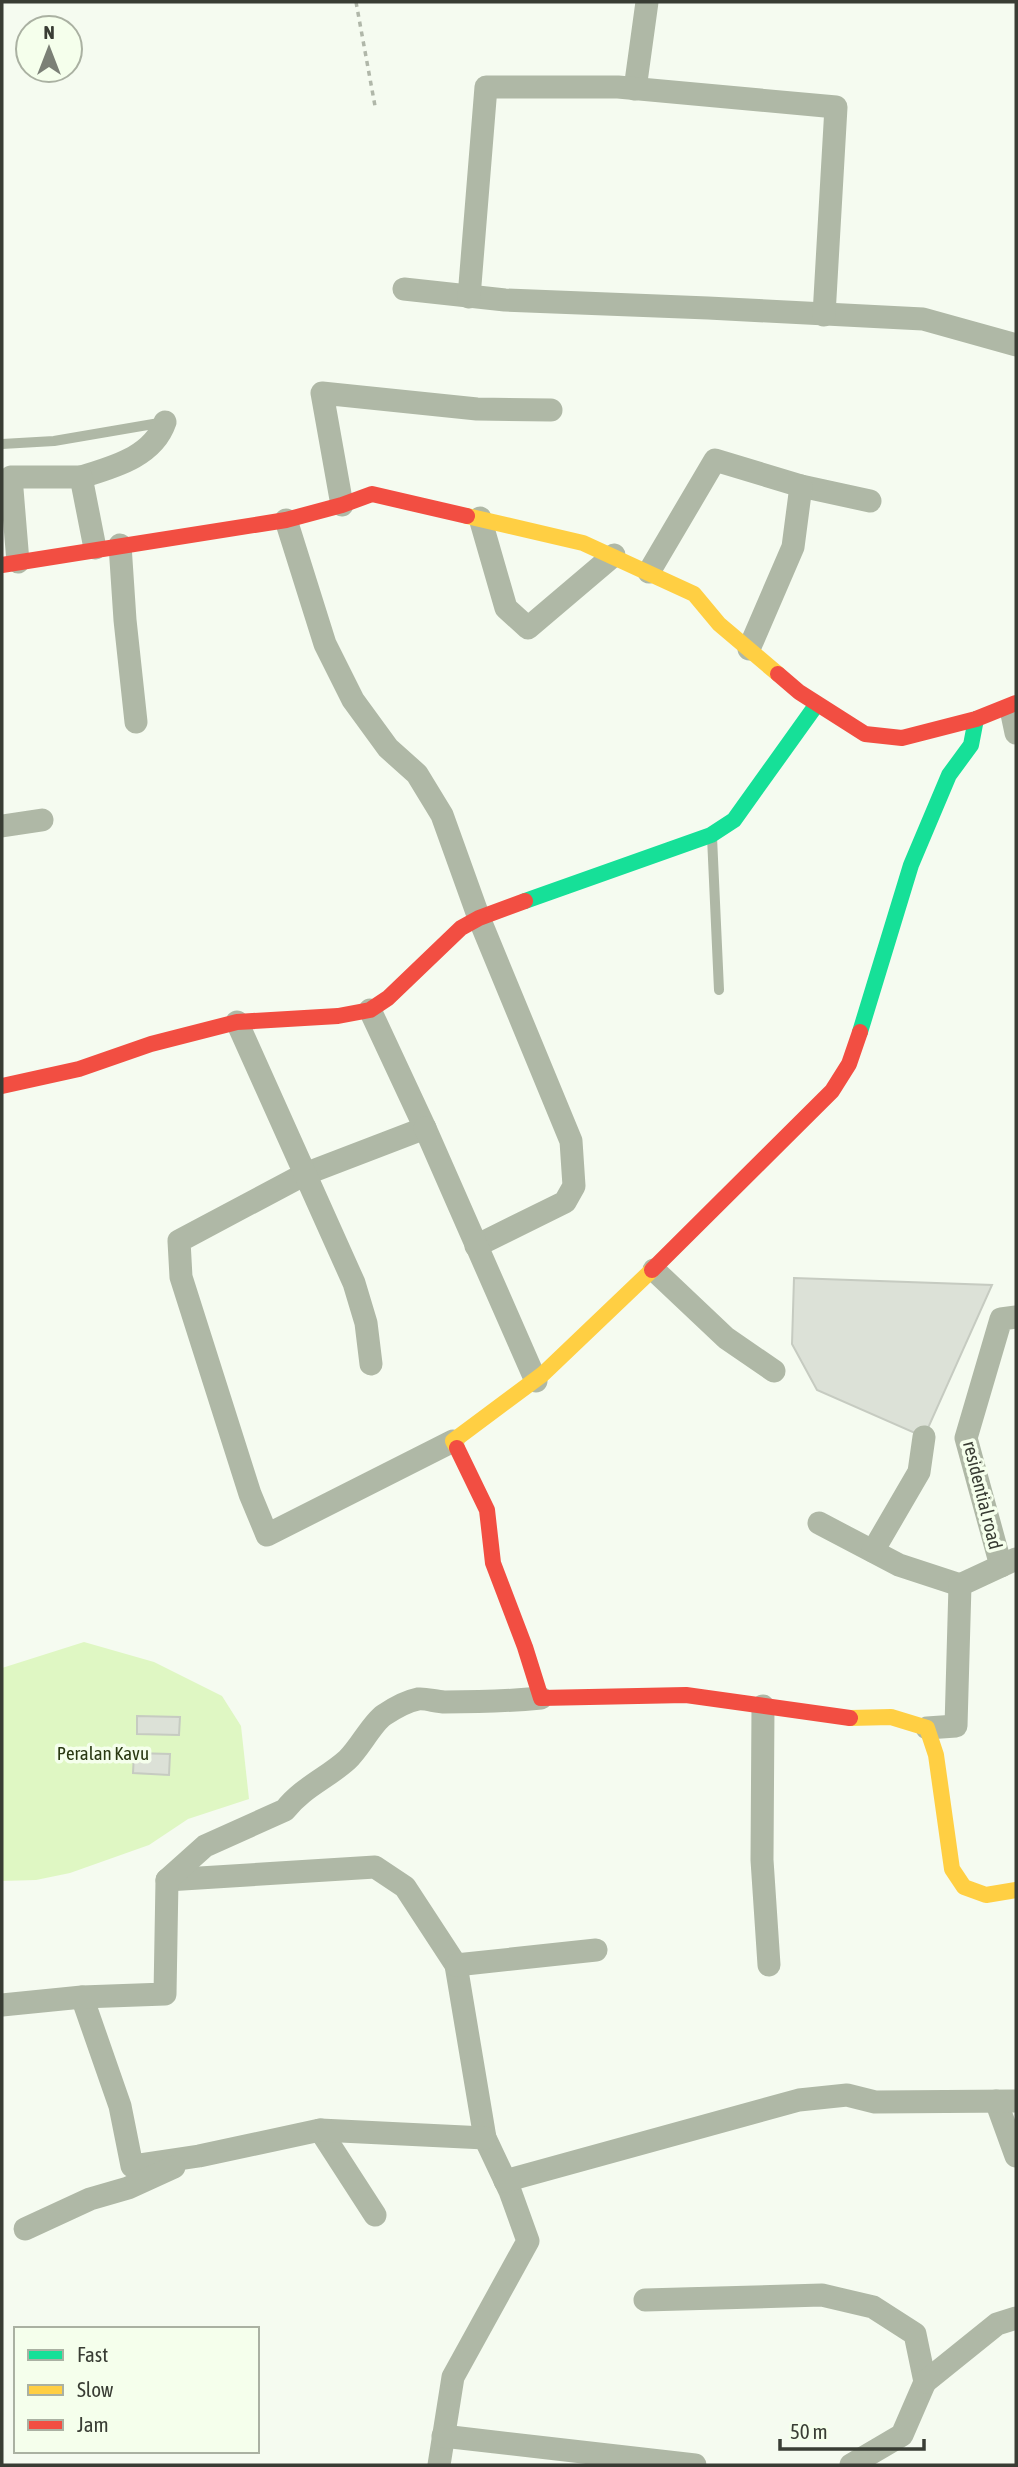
<svg xmlns="http://www.w3.org/2000/svg" width="1018" height="2467" font-family="'Asap Condensed',sans-serif">
<style>
.green{fill:#dff7c3}
.building{fill:#dce1d7;stroke:#c6cbc1;stroke-width:2}
.lines{fill:none;stroke-linecap:round;stroke-linejoin:round}
.path{stroke:#b0b7a9;stroke-width:3.5;stroke-dasharray:5 5;stroke-linecap:butt}
.lane{stroke:#afb8a6;stroke-width:10}
.street{stroke:#afb8a6;stroke-width:23}
.fast{stroke:#16e098;stroke-width:16}
.slow{stroke:#ffcf43;stroke-width:16}
.jam{stroke:#f24e42;stroke-width:16}
.labels{text-anchor:middle;stroke-width:7;stroke-linejoin:round;paint-order:stroke}
.street-label{font-size:19px;fill:#393d34;stroke:#f5ffec}
.park-label{font-size:19px;fill:#2a3913;stroke:#f5ffec}
</style>
<rect width="100%" height="100%" fill="#f5fbf0"/>
<path class="green" d="M84 1642 154 1662 222 1696 241 1726 249 1799 188 1819 149 1845 70 1873 36 1880 2 1881V1668Z"/>
<g class="building">
<path d="M794 1278 992 1285 924 1437 817 1390 792 1344Z"/>
<path d="M137 1716 180 1717 179 1735 137 1734Z"/>
<path d="M134 1753 170 1754 169 1775 133 1773Z"/>
</g>
<g class="lines">
<path class="path" d="M356 2 375 106"/>
<g class="lane">
<path d="M2 444 54 441 165 422"/>
<path d="M712 837 719 990"/>
</g>
<g class="street">
<path d="M635 89 647 2"/>
<path d="M404 289 505 300 708 308 923 319 1016 345"/>
<path d="M469 297 486 87H618L836 107 824 315"/>
<path d="M81 477C113 467 153 457 165 422"/>
<path d="M801 486 870 501"/>
<path d="M342 505 322 393 477 409 551 410"/>
<path d="M480 518 506 608 528 628 614 555"/>
<path d="M286 520 325 644 353 700 388 748 417 774 442 815 479 918 571 1141 574 1186 565 1202 476 1246"/>
<path d="M120 545 125 620 136 722"/>
<path d="M18 562 11 477H81L95 548"/>
<path d="M649 572 715 460 801 486 793 547 749 649"/>
<path d="M1016 707 1012 714 1016 733"/>
<path d="M2 826 42 820"/>
<path d="M370 1010 425 1128 305 1174 179 1241 181 1277 250 1494 267 1535 453 1441"/>
<path d="M237 1022 354 1283 366 1323 371 1364"/>
<path d="M425 1128 536 1381"/>
<path d="M654 1270 726 1338 774 1371"/>
<path d="M819 1523 899 1565 960 1585"/>
<path d="M873 1551 919 1472 924 1437"/>
<path d="M1001 1566 966 1438 1001 1319 1016 1317"/>
<path d="M763 1706 762 1860 769 1965"/>
<path d="M927 1728 956 1726 960 1585 1016 1559"/>
<path d="M167 1880 375 1867 405 1887 456 1965 485 2138 510 2191 528 2241 453 2377 439 2465"/>
<path d="M456 1965 596 1950"/>
<path d="M82 1997 120 2106 132 2166 199 2156 320 2130 375 2215"/>
<path d="M2 2005 82 1997 165 1994 167 1880 205 1846 285 1810C302 1788 327 1778 347 1760 360 1748 372 1723 384 1715 393 1709 408 1701 418 1699 426 1698 436 1702 445 1702 477 1702 509 1701 541 1698"/>
<path d="M996 2101 1016 2156"/>
<path d="M320 2130 485 2138"/>
<path d="M505 2181 799 2100 847 2095 875 2102 1016 2101"/>
<path d="M25 2229 90 2199 128 2188 174 2167"/>
<path d="M645 2300 822 2295 873 2307 915 2334 925 2382 902 2435 851 2465"/>
<path d="M925 2382 997 2324 1016 2318"/>
<path d="M443 2436 695 2465"/>
</g>
<g class="fast">
<path d="M525 901 711 835 734 820 817 704"/>
<path d="M860 1032 911 865 949 775 971 745 976 719"/>
</g>
<g class="slow">
<path d="M467 516 583 543 694 594 719 624 778 674"/>
<path d="M457 1448 453 1441 543 1374 652 1270"/>
<path d="M850 1718 891 1717 927 1728 936 1755 952 1869 964 1887 986 1895 1016 1890"/>
</g>
<g class="jam">
<path d="M2 565 286 520 342 505 372 494 467 516"/>
<path d="M778 674 799 692 865 734 902 738 976 719 1016 703"/>
<path d="M2 1086 79 1069 151 1044 237 1022 338 1016 370 1010 388 998 461 928 479 918 525 901"/>
<path d="M652 1270 832 1091 849 1064 860 1032"/>
<path d="M457 1448 487 1510 493 1563 525 1647 541 1698 686 1695 850 1718"/>
</g>
</g>
<g class="labels">
<g class="street-label">
<text transform="translate(983 1495) rotate(76)" y="7">residential road</text>
</g>
<g class="park-label">
<text x="103" y="1760">Peralan Kavu</text>
</g>
</g>
<rect width="1018" height="2467" fill="none" stroke="#393d34" stroke-width="7"/>
<rect x="14" y="2327" width="245" height="126" fill="#f5ffec" stroke="#aab1a2" stroke-width="2"/>
<rect x="28" y="2350" width="35" height="10" fill="#16e098" stroke="#aab1a2" stroke-width="2"/>
<text x="77" y="2362" font-size="21" fill="#393d34">Fast</text>
<rect x="28" y="2385" width="35" height="10" fill="#ffcf43" stroke="#aab1a2" stroke-width="2"/>
<text x="77" y="2397" font-size="21" fill="#393d34">Slow</text>
<rect x="28" y="2420" width="35" height="10" fill="#f24e42" stroke="#aab1a2" stroke-width="2"/>
<text x="77" y="2432" font-size="21" fill="#393d34">Jam</text>
<g transform="translate(49 49)"><circle r="33" fill="#f5ffec" stroke="#aab1a2" stroke-width="2"/>
<path d="M0-5L12 26L0 18L-12 26Z" fill="#7b8076"/>
<text y="-10" font-size="19" font-weight="bold" text-anchor="middle" fill="#393d34">N</text>
</g>
<path d="M780 2439v10h144v-10" fill="none" stroke="#393d34" stroke-width="3.5"/>
<text x="790" y="2439" font-size="21" fill="#393d34" stroke="#f5ffec" stroke-width="5" paint-order="stroke">50 m</text>
</svg>
